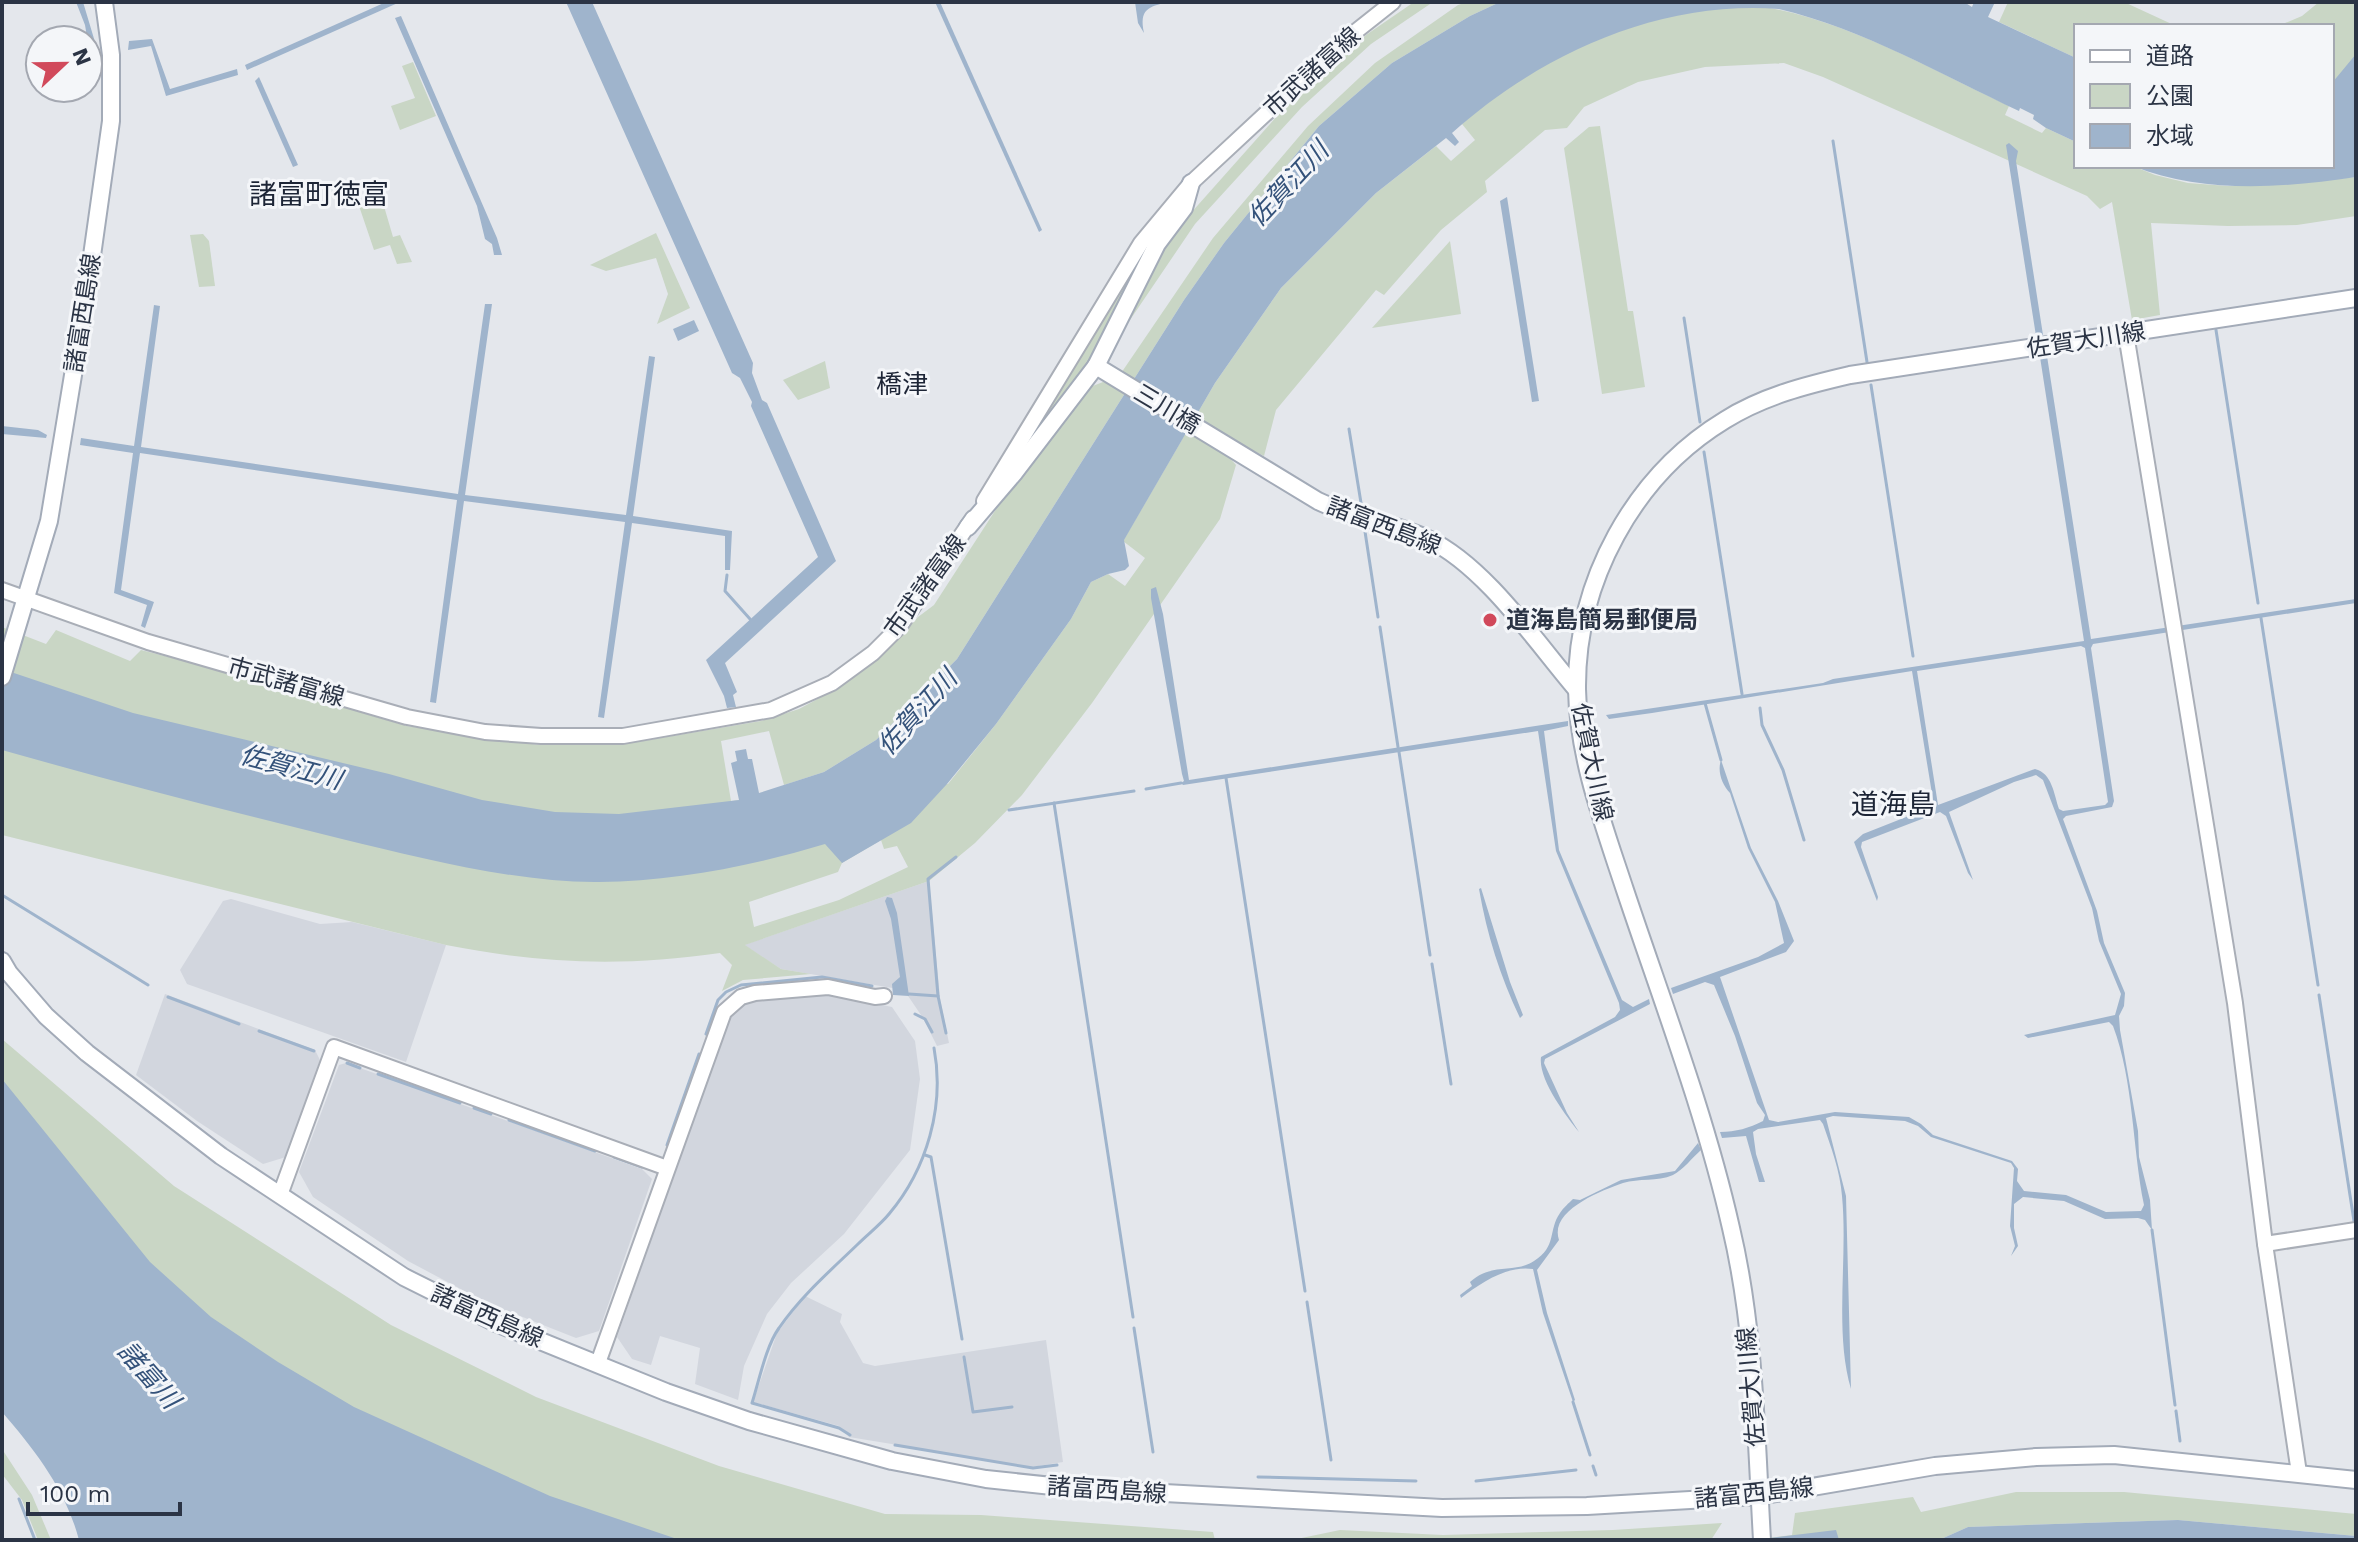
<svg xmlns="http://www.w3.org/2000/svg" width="2358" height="1542" font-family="'Work Sans','Noto Sans JP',sans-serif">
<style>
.built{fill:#d2d6de}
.green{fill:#c9d6c5;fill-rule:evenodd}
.water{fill:#9fb4cc;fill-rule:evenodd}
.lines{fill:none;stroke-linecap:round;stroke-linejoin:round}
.stream{stroke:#9fb4cc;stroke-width:3}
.secondary-casing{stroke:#a9aeb7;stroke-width:18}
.primary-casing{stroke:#a3abb8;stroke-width:20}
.secondary{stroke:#fff;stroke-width:14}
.primary{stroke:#fff;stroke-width:16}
.poi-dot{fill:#d1495b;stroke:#f4f6f9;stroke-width:3}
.labels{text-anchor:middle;stroke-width:6;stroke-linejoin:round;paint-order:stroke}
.street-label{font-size:24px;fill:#2b3445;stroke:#f4f6f9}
.poi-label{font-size:24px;font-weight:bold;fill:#2b3445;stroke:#f4f6f9;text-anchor:start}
.water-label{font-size:26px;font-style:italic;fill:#34527a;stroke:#f4f6f9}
.neighbourhood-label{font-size:26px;fill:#1d2536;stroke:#f4f6f9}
.quarter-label{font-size:28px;fill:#1d2536;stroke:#f4f6f9}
</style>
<rect width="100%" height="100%" fill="#e4e7ec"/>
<g class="built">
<path d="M929 881 940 998 949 1043 937 1046 923 1018 904 990 781 969 744 945Z"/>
<path d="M231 899 320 924 352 922 446 945 406 1062 187 984 180 970 223 901Z"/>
<path d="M825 993 892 1007 915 1041 920 1079 910 1150 844 1234 791 1283 767 1314 744 1366 738 1400 695 1384 700 1348 660 1336 651 1365 632 1359 617 1337 729 1017 742 1006 760 999Z"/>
<path d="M165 994 315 1050 320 1060 286 1157 263 1164 197 1121 136 1075Z"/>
<path d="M346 1063 642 1169 652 1179 599 1331 576 1338 487 1303 408 1261 313 1197 299 1172 339 1065Z"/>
<path d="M805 1296 842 1314 840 1322 863 1363 875 1366 1046 1340 1063 1462 1032 1467 849 1437 839 1426 753 1402 777 1333Z"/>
</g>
<g class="green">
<path d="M1414 2H1433L1371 44 1302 107 1195 224 1111 348 1166 241 1285 107 1366 35Z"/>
<path d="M1467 2H1500L1470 16 1392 63 1319 126 1224 243 1184 300 957 659 876 740 824 772 784 785 769 731 721 741 731 801 739 800 730 814 526 825 2 679V627L46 644 56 630 130 661 141 650 212 668 407 726 539 745 637 742 761 721 799 709 840 687 880 658 918 617 934 605 1015 480 1085 389 1103 382 1113 385 1213 238 1308 126 1375 63 1458 5Z"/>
<path d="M1718 2C1822 5 1917 63 2009 106L2005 115 2042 133 2046 128 2076 142V166H2133L2155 175 2188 183 2228 186 2272 185 2356 177V216L2297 225 2228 226 2151 223 2160 315 2132 320 2112 202 2100 209 2087 196 1823 77 1784 63 1705 67 1638 82 1584 107 1567 128 1545 130 1485 181 1487 192 1441 230 1384 295 1376 290 1276 410 1264 456 1236 442 1227 455 1236 465 1220 519 1092 703 1022 795 975 843 929 881 745 945 781 969 811 974 743 980 722 991 732 965 720 953C622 967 543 964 446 945L2 835V740L394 843 948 784 996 724 1071 619 1091 582 1108 574 1125 586 1145 558 1123 541 1215 383 1281 288 1376 193 1436 146 1451 161 1475 140 1462 124C1533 59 1621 10 1718 2ZM881 840 884 849 897 846 908 867 839 900 754 927 749 902 838 872 842 863Z"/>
<path d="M2008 2H2124L2176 26H2076V58L1999 22Z"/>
<path d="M2319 2H2356V69L2332 95V26H2278L2302 16Z"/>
<path d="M413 62 436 116 400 130 391 106 415 98 402 66Z"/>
<path d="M1600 126 1628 311H1633L1645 387 1602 394 1564 148 1589 127Z"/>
<path d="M381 196 393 237 400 235 412 262 397 264 390 245 374 250 358 203Z"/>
<path d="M656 233 690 308 657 324 668 294 656 258 606 271 590 265Z"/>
<path d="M203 234 209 241 215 286 199 287 190 235Z"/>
<path d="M1450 241 1461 314 1372 328Z"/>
<path d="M1145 251 1111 326 1066 398 1018 458Z"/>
<path d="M825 361 830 388 798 400 783 380Z"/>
<path d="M2 1039 174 1186 391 1325 536 1397 719 1466 885 1514 981 1515 1213 1532 1215 1540H615L314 1394 143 1269 2 1090Z"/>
<path d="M2 1449 32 1495 51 1540H38L22 1500 2 1474Z"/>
<path d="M2016 1492H2124L2356 1514V1536L2178 1520 1968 1527 1939 1540H1754L1792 1535 1795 1513 1913 1497 1921 1512Z"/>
<path d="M1722 1523 1711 1540H1292L1340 1530 1443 1535 1613 1530Z"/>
</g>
<g class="water">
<path d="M76 2H83L95 42V53L90 55 85 25Z"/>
<path d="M386 2H400L247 70 245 65Z"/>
<path d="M566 2H592L753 363 752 373 762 400 767 403 836 561 725 663 737 692 733 695 736 707 727 708 724 696 706 660 818 557 751 406 752 402 740 378 732 373Z"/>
<path d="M935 2H940L1042 230 1039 232Z"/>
<path d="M1135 2H1168C1148 7 1139 9 1144 33L1138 23Z"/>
<path d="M1500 2H1964L1972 7 1974 2H1995L1988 17 2076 58V142L2046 128 2033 119 2034 115 2020 108 2019 111C1942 75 1863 29 1779 9 1658 0 1539 55 1452 133L1459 142 1455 146 1446 138 1376 193 1281 288 1215 383 1124 540 1129 566 1125 570 1108 574 1091 582 1071 619 996 724 947 784 911 823 842 863 825 844C752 866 675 881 599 882 519 883 420 858 342 839 228 811 115 782 2 750V669L133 713 389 774 482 800 555 812 619 814 739 800 731 763 737 761 735 751 746 749 748 759H752L759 793 824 772 876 740 957 659 1184 300 1224 243 1319 126 1392 63 1470 16Z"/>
<path d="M401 16 497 238 502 255H494L492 244 485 239 477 206 395 18Z"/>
<path d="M152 39 170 89 237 69 238 75 166 96 151 46 128 50 129 41Z"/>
<path d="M2356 54V177C2282 188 2203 194 2133 166H2332V83Z"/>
<path d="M259 77 298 165 293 167 255 81Z"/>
<path d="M2009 143 2018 151 2016 161 2043 335 2036 336 2006 145Z"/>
<path d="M1507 197 1539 401 1532 402 1500 201Z"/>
<path d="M485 304H492L465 495 626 515 649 356 655 357 633 516 732 531 730 570H725V536L632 523 604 718 598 717 625 522 464 501 436 703 430 702 457 500 140 453 121 590 154 602 145 628 141 626 147 605 114 593 133 453 80 445 81 438 134 446 154 305 160 306 141 447 458 494Z"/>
<path d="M694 320 699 331 678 341 673 329Z"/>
<path d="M2047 356 2091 639 2356 599V603L2093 644 2091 648 2114 801 2112 807 2066 816 2063 819 2097 911 2104 943 2125 993 2124 1006 2119 1016 2120 1030 2138 1131 2139 1157 2150 1200 2152 1230 2145 1220 2138 1218 2105 1219 2064 1201 2023 1197 2014 1204V1228L2018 1246 2011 1256 2015 1246 2010 1226 2014 1168 2011 1163 1931 1137 1918 1126 1905 1121 1833 1116 1826 1118 1846 1196 1851 1389C1834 1332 1848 1257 1842 1196 1840 1171 1831 1147 1823 1124L1820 1120 1758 1129 1753 1132 1756 1154 1765 1182H1759L1746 1136 1722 1138 1720 1132C1736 1132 1749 1128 1763 1121L1765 1115 1757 1103 1735 1036 1714 985 1705 982 1673 994 1671 988 1758 957 1784 943 1775 902 1748 848 1730 793C1722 785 1717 771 1721 760L1751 848 1778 901 1794 941 1786 952 1720 977 1769 1120 1778 1122 1835 1112 1909 1117 1921 1124 1933 1135 2012 1161 2018 1169 2017 1181 2024 1191 2066 1195 2106 1212 2141 1211 2144 1205C2132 1146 2134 1082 2113 1026L2109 1022 2028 1038 2024 1035 2115 1015 2121 994 2099 941 2092 908 2043 780 2036 775 2014 782 1949 812 1973 880 1968 873 1946 816 1940 812 1862 842 1861 847 1878 897 1877 901 1854 842 1863 834 1934 806 1912 671 1652 713 1609 719 1606 715 1823 683 1833 679 2084 641 2040 357ZM2081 646 2085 648 2108 802 2105 805 2063 811 2059 809C2054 794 2052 773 2035 769L1938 805 1917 671Z"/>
<path d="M2 426 38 430 47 435 46 438 2 434Z"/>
<path d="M1156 587 1163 614 1189 780 1568 721V726L1544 731 1559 850 1622 1000 1633 1007 1649 999 1650 1004 1545 1059 1544 1063 1567 1113 1579 1132C1566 1116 1538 1079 1541 1057L1615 1017 1620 1010 1619 1003 1556 851 1538 731 1183 785 1181 783 1184 781 1182 774 1151 598V589Z"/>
<path d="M1481 888 1510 982 1523 1015 1520 1018C1500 976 1487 935 1479 889Z"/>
<path d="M887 897 892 898 897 913 909 996 893 995 892 984 900 977 891 919 885 901Z"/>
<path d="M2 1079 150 1262 211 1317 278 1362 354 1407 550 1496 680 1540H79C66 1490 35 1450 2 1412Z"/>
<path d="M1698 1143 1701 1150C1692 1158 1683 1170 1673 1175 1657 1182 1639 1178 1623 1183 1600 1191 1549 1211 1559 1240L1537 1270 1547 1313 1575 1400 1573 1402 1543 1313 1533 1269C1507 1265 1481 1283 1461 1298L1460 1295 1472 1286 1470 1282C1492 1262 1515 1274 1534 1261 1557 1247 1548 1230 1560 1213 1563 1208 1569 1203 1573 1199L1580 1200 1621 1180 1675 1171Z"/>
<path d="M2178 1520 2356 1536V1540H1939L1968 1527Z"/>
<path d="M1836 1530 1839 1540H1754Z"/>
</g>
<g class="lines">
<g class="stream">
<path d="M1833 141 1867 362"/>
<path d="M1684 318 1700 422"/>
<path d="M2216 330 2258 603"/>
<path d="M1871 385 1913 656"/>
<path d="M1349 429 1362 509"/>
<path d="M1704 452 1742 694"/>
<path d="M1364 525 1378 617"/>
<path d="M727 575 725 591 750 619"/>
<path d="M2261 618 2318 985"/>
<path d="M1380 627 1398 747"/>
<path d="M1705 703 1721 760"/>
<path d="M1760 708 1762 725 1783 770 1804 840"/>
<path d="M1399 752 1430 955"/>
<path d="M1226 778 1305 1291"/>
<path d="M1146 789 1181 783"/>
<path d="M1054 803 1133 1317"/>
<path d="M1009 810 1134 791"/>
<path d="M2 895 148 985"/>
<path d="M1432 964 1451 1084"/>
<path d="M909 994 938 996 946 1033"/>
<path d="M2319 995 2354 1221"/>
<path d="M938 996 928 879 956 857"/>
<path d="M168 997 239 1024"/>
<path d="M915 1014 925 1019 932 1032"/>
<path d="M259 1031 314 1051"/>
<path d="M706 1034 718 1000 726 992 741 985 822 977 872 986"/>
<path d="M347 1063 360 1068"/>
<path d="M378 1074 460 1103"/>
<path d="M474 1108 491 1114"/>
<path d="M509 1120 595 1151"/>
<path d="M667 1145 699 1054"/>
<path d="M925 1155 931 1157 962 1339"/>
<path d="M614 1157 642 1167"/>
<path d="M2152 1230 2175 1405"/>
<path d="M1307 1302 1331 1460"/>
<path d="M1134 1328 1153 1452"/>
<path d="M964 1357 973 1412 1012 1407"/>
<path d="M1573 1402 1590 1455"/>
<path d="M2176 1411 2180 1441"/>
<path d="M850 1435 839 1428 752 1403C759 1381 766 1346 779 1328 801 1296 830 1271 858 1244 868 1234 880 1225 889 1214 927 1169 945 1106 934 1048"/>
<path d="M895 1445 1033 1468 1057 1465"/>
<path d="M1593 1466 1596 1475"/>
<path d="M1258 1477 1416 1481"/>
<path d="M1476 1481 1576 1470"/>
<path d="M19 1499 35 1540"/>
</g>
<defs>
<g id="secondary">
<path d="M2126 334 2235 1003 2265 1244 2299 1473"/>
<path d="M984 501 1141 243 1191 183 1345 40 1393 2"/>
<path d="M2 590 148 642 407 717 485 732 541 736H623L771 710 832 683 873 653 900 626 973 518"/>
<path d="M280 1195 334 1047 667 1168"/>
<path d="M2265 1244 2356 1230"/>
<path d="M598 1363 724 1012 741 997 755 993 828 987 875 997 884 996"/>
</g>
<g id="primary">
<path d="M1096 366 1318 501C1353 518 1392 522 1428 539 1485 566 1536 642 1577 690"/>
<path d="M968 527 1015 472 1096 366 1157 244 1184 208 1191 183"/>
<path d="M2 677 49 521 88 284 111 121V55L104 2"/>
<path d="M2 961 9 973 46 1016 87 1053 221 1156 404 1277 496 1323 666 1392 749 1421 892 1461 986 1479 1071 1488 1442 1508 1587 1506 1759 1496 1935 1466 2036 1457 2114 1455 2356 1480"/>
<path d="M1762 1540C1756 1436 1755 1329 1731 1228 1705 1113 1662 1001 1625 890 1604 826 1578 758 1577 689 1576 582 1633 476 1725 420 1763 396 1807 385 1850 375L2356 298"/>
</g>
</defs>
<use href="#secondary" class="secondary-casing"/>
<use href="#primary" class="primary-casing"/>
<use href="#secondary" class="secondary"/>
<use href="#primary" class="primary"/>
</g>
<circle class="poi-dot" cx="1490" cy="620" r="8"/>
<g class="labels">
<g class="street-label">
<text transform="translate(1312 72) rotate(-42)" y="8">市武諸富線</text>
<text transform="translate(83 313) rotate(-81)" y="8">諸富西島線</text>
<text transform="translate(2086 340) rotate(-9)" y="8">佐賀大川線</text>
<text transform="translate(1167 409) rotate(31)" y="8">三川橋</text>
<text transform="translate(1384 526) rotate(21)" y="8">諸富西島線</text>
<text transform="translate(925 586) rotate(-54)" y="8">市武諸富線</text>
<text transform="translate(286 682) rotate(16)" y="8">市武諸富線</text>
<text transform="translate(1592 762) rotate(78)" y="8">佐賀大川線</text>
<text transform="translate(487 1316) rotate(24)" y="8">諸富西島線</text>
<text transform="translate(1751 1387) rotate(-95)" y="8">佐賀大川線</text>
<text transform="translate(1107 1490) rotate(4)" y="8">諸富西島線</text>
<text transform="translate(1754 1493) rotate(-6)" y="8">諸富西島線</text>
</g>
<g class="poi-label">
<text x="1506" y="628">道海島簡易郵便局</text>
</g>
<g class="water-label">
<text transform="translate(1288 184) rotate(-47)" y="9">佐賀江川</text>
<text transform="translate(917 712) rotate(-48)" y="9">佐賀江川</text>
<text transform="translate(291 767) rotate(15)" y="9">佐賀江川</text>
<text transform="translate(149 1375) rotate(49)" y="9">諸富川</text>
</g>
<g class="neighbourhood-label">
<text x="902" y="393">橋津</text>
</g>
<g class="quarter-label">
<text x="319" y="204">諸富町徳富</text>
<text x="1893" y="814">道海島</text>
</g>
</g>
<rect width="2358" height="1542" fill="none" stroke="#2b3445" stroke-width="8"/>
<rect x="2074" y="24" width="260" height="144" fill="#f4f6f9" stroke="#a4a8b1" stroke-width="2"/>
<rect x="2090" y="50" width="40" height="12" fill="#ffffff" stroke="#a4a8b1" stroke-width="2"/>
<text x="2146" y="64" font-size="24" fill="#2b3445">道路</text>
<rect x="2090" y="84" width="40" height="24" fill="#c9d6c5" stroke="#a4a8b1" stroke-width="2"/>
<text x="2146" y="104" font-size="24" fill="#2b3445">公園</text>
<rect x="2090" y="124" width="40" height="24" fill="#9fb4cc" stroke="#a4a8b1" stroke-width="2"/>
<text x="2146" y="144" font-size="24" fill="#2b3445">水域</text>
<g transform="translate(64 64) rotate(68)"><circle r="38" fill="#f4f6f9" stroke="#a4a8b1" stroke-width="2"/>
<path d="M0-6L14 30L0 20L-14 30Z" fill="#d1495b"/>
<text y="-12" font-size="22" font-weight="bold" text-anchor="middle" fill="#2b3445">N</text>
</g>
<path d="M28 1502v12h152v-12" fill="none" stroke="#2b3445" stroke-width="4"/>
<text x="40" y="1502" font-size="24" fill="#2b3445" stroke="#f4f6f9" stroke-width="6" paint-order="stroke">100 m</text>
</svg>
